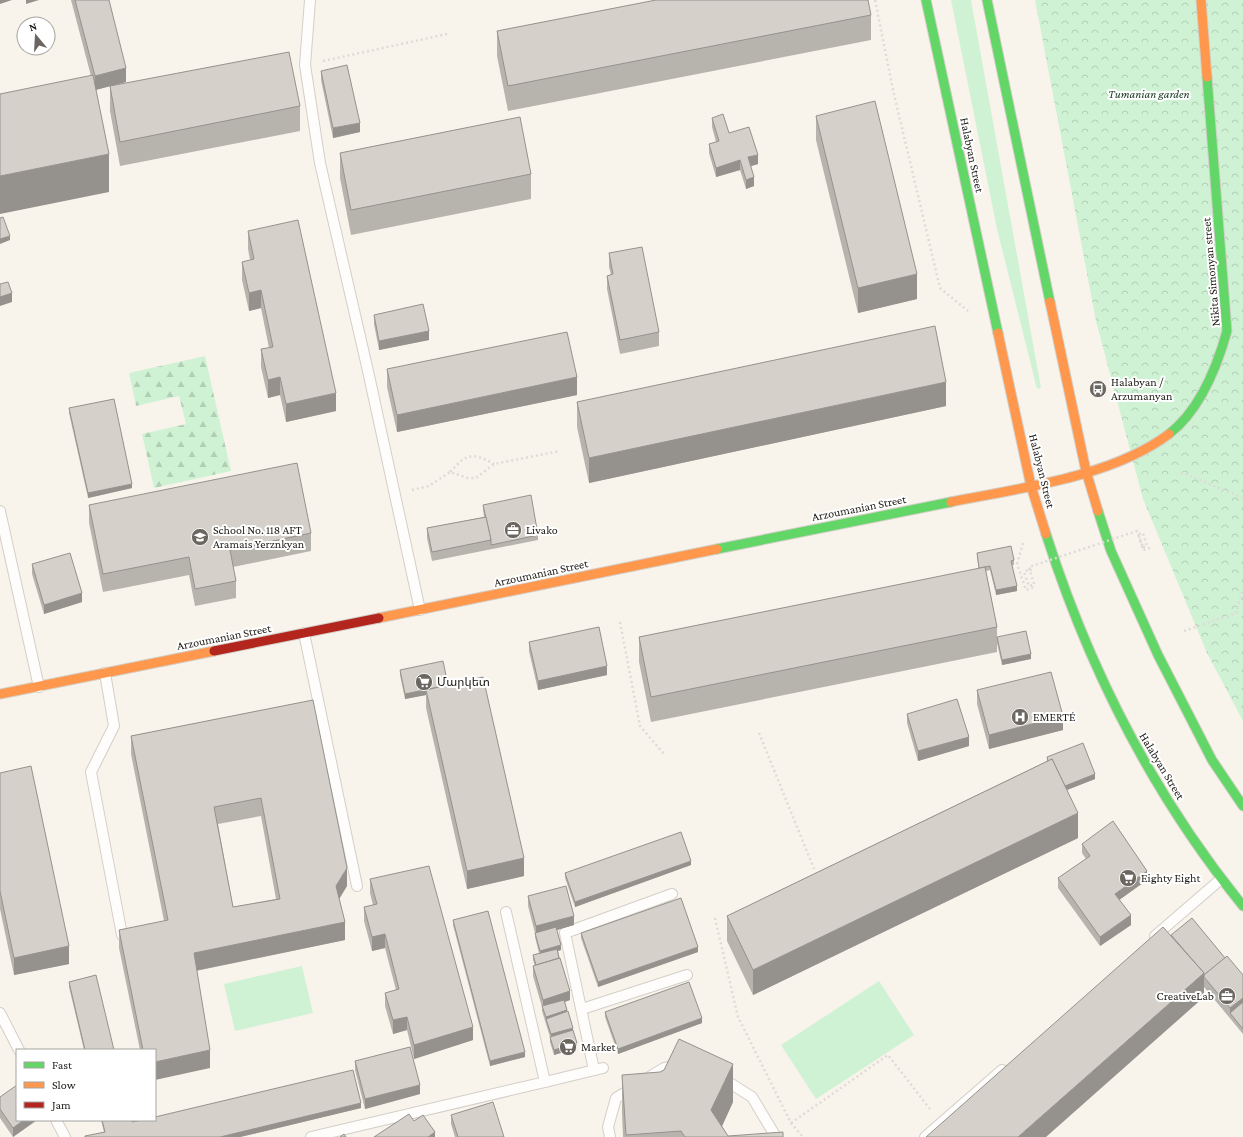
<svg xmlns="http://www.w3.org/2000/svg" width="1243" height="1137" font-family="'Crimson Pro','Noto Sans Armenian',serif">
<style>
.green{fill:#d0f2d4}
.forest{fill:url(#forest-firs)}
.park{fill:url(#park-crowns)}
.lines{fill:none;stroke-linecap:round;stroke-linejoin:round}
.lane-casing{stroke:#d3cfc8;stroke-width:12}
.fast-casing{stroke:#d3cfc8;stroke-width:11}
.slow-casing{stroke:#d3cfc8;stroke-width:11}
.jam-casing{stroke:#d3cfc8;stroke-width:11}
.path{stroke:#dddbd9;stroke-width:2.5;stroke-dasharray:2 3;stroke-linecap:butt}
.lane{stroke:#fefdfc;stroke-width:10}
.fast{stroke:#63d668;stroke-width:9}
.slow{stroke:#ff974d;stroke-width:9}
.jam{stroke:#b3261e;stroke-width:9}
.path-bridge{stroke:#dddbd9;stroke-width:2.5;stroke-dasharray:2 3;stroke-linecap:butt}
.wall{fill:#b7b4ae;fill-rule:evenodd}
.shaded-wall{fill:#95928d}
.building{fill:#d5d1ca;stroke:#95928d;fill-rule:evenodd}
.labels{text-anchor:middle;stroke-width:4;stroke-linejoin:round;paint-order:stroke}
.park-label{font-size:12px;font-style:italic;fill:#143821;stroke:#fff}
.street-label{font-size:12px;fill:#1e1b15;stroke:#fff}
.poi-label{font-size:12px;fill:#1e1b15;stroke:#fff;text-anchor:start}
</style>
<defs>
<pattern id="forest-firs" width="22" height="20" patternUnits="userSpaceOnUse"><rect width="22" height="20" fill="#d0f2d4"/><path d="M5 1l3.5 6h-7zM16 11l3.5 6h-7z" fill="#b2cfb5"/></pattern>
<pattern id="park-crowns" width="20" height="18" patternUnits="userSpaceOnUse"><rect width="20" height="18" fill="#d0f2d4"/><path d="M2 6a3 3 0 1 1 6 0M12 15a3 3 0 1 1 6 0" fill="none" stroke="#b2cfb5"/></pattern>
</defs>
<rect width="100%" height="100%" fill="#f9f4eb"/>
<g class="green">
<path d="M951 0H971L1041 388 1037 389 997 229Z"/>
<path d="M302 966 313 1013 235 1031 224 984Z"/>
<path d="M879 981 914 1035 816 1099 781 1045Z"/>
</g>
<path class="forest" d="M205 356 231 471 154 488 142 434 186 424 179 396 136 406 129 373Z"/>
<path class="park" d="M1035 0H1243V721L1207 653 1143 499 1096 321Z"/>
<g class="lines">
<defs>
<g id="lane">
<path d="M310 0 305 65 320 163 368 371 420 610"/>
<path d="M0 511 39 687"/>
<path d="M304 633 357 886"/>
<path d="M105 673 114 726 91 772 122 935"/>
<path d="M1155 936 1221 879"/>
<path d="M582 1009 687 975"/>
<path d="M0 1013 19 1050"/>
<path d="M594 1070 565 933 672 894"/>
<path d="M722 1078 752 1097 776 1137"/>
<path d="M646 1079 664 1068 677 1065"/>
<path d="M545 1082 603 1068"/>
<path d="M56 1120 65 1137"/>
<path d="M311 1137 545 1082 506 912"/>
<path d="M610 1137 608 1127 616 1098 633 1088"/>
<path d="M925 1137 1002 1070"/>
</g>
<g id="fast">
<path d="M926 0 998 333"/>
<path d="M987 0 1050 302"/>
<path d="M1169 434C1200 410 1217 367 1227 331L1207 77"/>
<path d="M1098 511 1111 551 1158 655 1212 760 1243 806"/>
<path d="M1046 534C1089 669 1154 796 1243 906"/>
<path d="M717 549 951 502"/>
</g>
<g id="slow">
<path d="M1201 0 1207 77"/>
<path d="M1050 302 1086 471 1098 511"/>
<path d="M998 333 1031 486 1046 534"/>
<path d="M951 502C1020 488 1112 477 1169 434"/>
<path d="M379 618 717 549"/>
<path d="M0 694 214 651"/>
</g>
<path id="jam" d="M214 651 379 618"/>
</defs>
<use href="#lane" class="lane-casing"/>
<use href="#fast" class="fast-casing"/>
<use href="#slow" class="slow-casing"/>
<use href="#jam" class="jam-casing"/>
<g class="path">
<path d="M875 0 893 90 940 288 968 311"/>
<path d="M323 61 447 34"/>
<path d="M450 472C467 453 472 452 494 464"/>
<path d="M1181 472 1243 498"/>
<path d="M412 490 429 486 450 472 468 478H476L494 464 560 451"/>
<path d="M1023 543 1017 564 1026 590 1036 586"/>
<path d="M1143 547 1147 546 1143 533 1138 534 1143 550 1153 547"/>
<path d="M1031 571 1030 569 1024 572 1029 586 1034 584"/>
<path d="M620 622 640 726 664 754"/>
<path d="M1184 631 1236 613 1243 588"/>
<path d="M759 733 814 869"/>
<path d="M715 918 738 1017 791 1123 803 1137"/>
<path d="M791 1123 888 1055 930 1109"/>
</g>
<use href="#lane" class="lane"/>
<use href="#fast" class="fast"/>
<use href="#slow" class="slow"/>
<use href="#jam" class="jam"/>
<path class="path-bridge" d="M1034 584 1029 567 1137 531 1143 547"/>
</g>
<g class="wall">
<path d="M71 0H109L126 82 96 90 109 192 91 76Z"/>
<path d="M871 15V40L508 111 497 56V31Z"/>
<path d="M321 71 360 132 333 138 321 80Z"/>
<path d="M110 86 300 106V131L120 166 110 111Z"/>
<path d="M816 116 917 299 858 313 816 140Z"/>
<path d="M712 118 729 133 758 164 751 166 754 186 746 189 740 170 716 177 709 153V144L716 142 712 127Z"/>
<path d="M340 153 531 174V199L351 235 340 178Z"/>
<path d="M248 231 336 411 286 422 280 395 268 398 261 367V349L269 348 261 308 249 311 242 280V262L250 260 248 249Z"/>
<path d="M609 253 659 332V346L620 354 607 289V276L611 275 609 267Z"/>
<path d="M374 315 429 340 379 350 374 324Z"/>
<path d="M387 369 577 395 397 432 387 387Z"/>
<path d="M577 402 946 406 589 483 577 427Z"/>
<path d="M69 408 132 488 88 498 69 413Z"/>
<path d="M89 505 311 533V551L233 567 236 581V598L195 606 189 575 103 592 89 523Z"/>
<path d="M483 505 538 535V540L432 561 427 538V528L484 517 483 509Z"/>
<path d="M977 553 1014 560V565H1012L1017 591 996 595 990 570 986 571 997 627V637L1031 659 1002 665 997 643V652L651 722 639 662V637L979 569 977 558Z"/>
<path d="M32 564 82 602 44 614 32 574Z"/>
<path d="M529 642 607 675 538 690 529 651Z"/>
<path d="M400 670 448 685 524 876 467 889 426 708V695L405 699 400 675Z"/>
<path d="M977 690 1063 730 989 749 977 704Z"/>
<path d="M313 700 347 886 339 899 345 940 196 971 210 1068 155 1050H140L119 948V930L164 921 131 754V736ZM261 816 276 899 233 907 218 824Z"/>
<path d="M907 714 969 746 918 761 907 723Z"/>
<path d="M1047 757 1095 779 1067 790 1078 838 753 995 727 941V916L1047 761Z"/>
<path d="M0 773 69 964 14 975 0 909Z"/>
<path d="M1082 844 1147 880 1119 900 1131 925 1100 946 1058 888V878L1086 859 1082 853Z"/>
<path d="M691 865 575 907 565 878V873Z"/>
<path d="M370 879 473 1040 414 1059 407 1030 393 1034 385 1006V993L396 990 385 948 372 951 364 921V907L373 905 370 893Z"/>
<path d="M528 896 574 925 557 930 561 950 558 951 570 1000 565 1002 567 1012 573 1030 577 1048 554 1055 550 1042V1037L542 1011V1007L533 976V966H535L533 960V955L539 953 535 937V933L528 906Z"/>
<path d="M453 920 525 1057 490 1066 453 925Z"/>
<path d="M581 933 698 952 598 987 581 938Z"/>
<path d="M1171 935 1225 958 1243 975V1034L1204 987V997Z"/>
<path d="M69 982 114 1050H84L69 987Z"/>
<path d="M605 1012 702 1023 618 1054 605 1017Z"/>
<path d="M355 1061 420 1094 365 1109 355 1070Z"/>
<path d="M622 1075 733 1102 722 1126 728 1136 783 1137H623L622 1113Z"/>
<path d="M0 1097 17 1120H37L13 1137 0 1118Z"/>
<path d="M361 1108 240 1137H85L104 1132 101 1120H131L132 1122Z"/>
<path d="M451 1115 504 1137H455L451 1124Z"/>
</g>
<g class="shaded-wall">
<path d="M0 0H12L0 4Z"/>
<path d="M26 0H39L26 4Z"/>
<path d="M126 68V82L95 90V76Z"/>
<path d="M360 123V132L333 138V128Z"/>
<path d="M109 154V192L0 214V176Z"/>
<path d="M758 155V164L748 167V157Z"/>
<path d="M740 160V170L716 177V168Z"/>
<path d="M754 177V186L746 189V180Z"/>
<path d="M10 236V240L0 244V239Z"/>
<path d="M917 274V299L858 313V288Z"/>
<path d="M261 290V308L249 311V293Z"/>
<path d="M12 293V302L0 306V297Z"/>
<path d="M429 331V340L379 350V341Z"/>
<path d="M280 377V395L268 398V380Z"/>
<path d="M577 377V395L397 432V415Z"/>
<path d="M946 382V406L589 483V458Z"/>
<path d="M336 393V411L286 422V404Z"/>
<path d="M132 484V488L88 498V493Z"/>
<path d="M1017 586V591L996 595V590Z"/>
<path d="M82 593V602L44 614V605Z"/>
<path d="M1031 654V659L1002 665V660Z"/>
<path d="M607 666V675L538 690V681Z"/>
<path d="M448 685 426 690V695L405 699V694Z"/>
<path d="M1063 716V730L989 749V735Z"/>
<path d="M969 737V746L918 761V751Z"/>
<path d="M1095 774V779L1059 793V788Z"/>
<path d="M1078 813V838L753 995V970Z"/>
<path d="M524 858V876L467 889V871Z"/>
<path d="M691 861V865L575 907V902Z"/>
<path d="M347 868V886L336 904V886Z"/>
<path d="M1147 871V880L1115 903V894Z"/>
<path d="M1131 915V925L1100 946V937Z"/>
<path d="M574 916V925L536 936V926Z"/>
<path d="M345 922V940L194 971V953Z"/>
<path d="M385 934V948L372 951V937Z"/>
<path d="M561 945V950L540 956V951Z"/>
<path d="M69 946V964L14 975V958Z"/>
<path d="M698 947V952L598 987V982Z"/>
<path d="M1204 973V997L1046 1137H1018Z"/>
<path d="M570 991V1000L543 1009V1000Z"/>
<path d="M1243 998V1007L1230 1013V1018V1008Z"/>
<path d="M567 1010V1015L546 1019V1021V1017Z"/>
<path d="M407 1017V1030L393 1034V1020Z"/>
<path d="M702 1018V1023L618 1054V1049Z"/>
<path d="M473 1027V1040L414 1059V1045Z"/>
<path d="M573 1028V1032L551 1039V1034Z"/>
<path d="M577 1043V1048L554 1055V1050Z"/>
<path d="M210 1050V1068L155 1080V1062Z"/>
<path d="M525 1052V1057L490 1066V1061Z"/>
<path d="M733 1064V1102L717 1137 711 1110Z"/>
<path d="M420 1085V1094L365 1109V1099Z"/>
<path d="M361 1103V1108L240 1137H220Z"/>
<path d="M24 1120H37L13 1137V1128Z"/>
<path d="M435 1132V1137H428Z"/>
</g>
<g class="building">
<path d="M75 0H109L126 68 95 76Z"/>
<path d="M656 0H868L871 15 508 86 497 31Z"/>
<path d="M289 52 300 106 120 142 110 86Z"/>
<path d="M347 65 360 123 333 128 321 71Z"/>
<path d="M93 75 109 154 0 176V94Z"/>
<path d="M875 101 917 274 858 288 816 116Z"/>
<path d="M723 114 729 133 749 127 758 155 748 157 754 177 746 180 740 160 716 168 709 144 719 141 712 118Z"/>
<path d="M520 117 531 174 351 210 340 153Z"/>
<path d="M3 217 10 236 0 239V218Z"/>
<path d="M298 220 336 393 286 404 280 377 268 380 261 349 273 347 261 290 249 293 242 262 254 259 248 231Z"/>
<path d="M642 247 659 332 620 340 607 276 613 274 609 253Z"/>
<path d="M8 282 12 293 0 297V284Z"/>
<path d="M423 304 429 331 379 341 374 315Z"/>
<path d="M935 326 946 382 589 458 577 402Z"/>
<path d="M567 332 577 377 397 415 387 369Z"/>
<path d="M114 399 132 484 88 493 69 408Z"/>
<path d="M297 463 311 533 230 550 236 581 195 589 189 557 103 574 89 505Z"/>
<path d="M531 495 538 535 491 545V540L483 505Z"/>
<path d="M486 517 491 540 432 552 427 528Z"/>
<path d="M1011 546 1014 560 1011 561 1017 586 996 590 990 566 979 568 977 553Z"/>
<path d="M70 553 82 593 44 605 32 564Z"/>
<path d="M985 567 997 627 651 697 639 637Z"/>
<path d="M599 627 607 666 538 681 529 642Z"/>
<path d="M1026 631 1031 654 1002 660 997 637Z"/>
<path d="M443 661 448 685 405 694 400 670Z"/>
<path d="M1051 672 1063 716 989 735 977 690Z"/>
<path d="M483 677 524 858 467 871 426 690Z"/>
<path d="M957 699 969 737 918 751 907 714Z"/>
<path d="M313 700 347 868 336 886 345 922 194 953 210 1050 155 1062V1050H143L119 930 168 920 131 736ZM261 798 280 899 233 907 214 807Z"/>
<path d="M1083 743 1095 774 1065 786 1052 759 1048 761 1047 757Z"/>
<path d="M1052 759 1078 813 753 970 727 916Z"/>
<path d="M31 766 69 946 14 958 0 891V773Z"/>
<path d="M1113 821 1147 871 1115 894 1131 915 1100 937 1058 878 1090 856 1082 844Z"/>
<path d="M681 832 691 861 575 902 565 873Z"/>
<path d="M429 866 473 1027 414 1045 407 1017 393 1020 385 993 399 989 385 934 372 937 364 907 377 904 370 879Z"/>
<path d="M566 886 574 916 536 926 528 896Z"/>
<path d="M681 898 698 947 598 982 581 933Z"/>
<path d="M488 911 525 1052 490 1061 453 920Z"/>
<path d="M1192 918 1225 958 1204 975V973L1171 935Z"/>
<path d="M556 927 561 945 540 951 535 933Z"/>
<path d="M1163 927 1204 973 1018 1137H926Z"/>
<path d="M557 949 559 958 536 965 533 955Z"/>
<path d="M1227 956 1243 975V998L1230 1008 1204 977V975Z"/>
<path d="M560 958 570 991 543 1000 533 966Z"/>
<path d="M96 975 114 1050H85L69 982Z"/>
<path d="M689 982 702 1018 618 1049 605 1012Z"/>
<path d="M564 1000 567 1010 546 1017 542 1006Z"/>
<path d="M1243 1002V1029L1230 1013Z"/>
<path d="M568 1011 573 1028 551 1034 546 1019Z"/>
<path d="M573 1030 577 1043 554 1050 550 1037Z"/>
<path d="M679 1039 733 1064 711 1110 728 1136 783 1132V1137H685L681 1131 626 1135 622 1075 660 1072 664 1070Z"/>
<path d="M410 1047 420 1085 365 1099 355 1061Z"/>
<path d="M353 1070 361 1103 220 1137H85V1136L105 1132 102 1120H131L132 1122 142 1120H155V1117Z"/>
<path d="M17 1085V1120H24L13 1128 0 1109V1097Z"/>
<path d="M493 1102 504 1137H458L451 1115Z"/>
<path d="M409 1114 414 1121 423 1115 435 1132 428 1137H374Z"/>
<path d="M344 1134 346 1137H340Z"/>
</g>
<defs>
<symbol id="bus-disc" viewBox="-11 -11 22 22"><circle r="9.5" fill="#6b6760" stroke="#fff"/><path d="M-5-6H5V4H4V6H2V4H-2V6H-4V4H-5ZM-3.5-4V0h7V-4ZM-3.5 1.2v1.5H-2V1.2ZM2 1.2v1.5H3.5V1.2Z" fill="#fff"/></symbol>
<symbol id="office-disc" viewBox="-11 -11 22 22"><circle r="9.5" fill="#6b6760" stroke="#fff"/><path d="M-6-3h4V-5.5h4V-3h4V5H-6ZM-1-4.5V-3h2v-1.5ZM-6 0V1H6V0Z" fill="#fff"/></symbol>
<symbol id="school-disc" viewBox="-11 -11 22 22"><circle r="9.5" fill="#6b6760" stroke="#fff"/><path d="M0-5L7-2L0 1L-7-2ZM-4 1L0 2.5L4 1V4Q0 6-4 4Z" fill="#fff"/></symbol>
<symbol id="supermarket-disc" viewBox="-11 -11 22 22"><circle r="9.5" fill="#6b6760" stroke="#fff"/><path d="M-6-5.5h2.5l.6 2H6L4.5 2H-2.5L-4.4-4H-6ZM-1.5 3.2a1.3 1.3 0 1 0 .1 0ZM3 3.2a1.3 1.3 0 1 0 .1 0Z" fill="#fff"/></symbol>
<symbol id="hospital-disc" viewBox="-11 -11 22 22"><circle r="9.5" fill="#6b6760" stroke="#fff"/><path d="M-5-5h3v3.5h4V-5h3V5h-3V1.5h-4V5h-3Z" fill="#fff"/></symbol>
</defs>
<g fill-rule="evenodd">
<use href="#bus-disc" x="1088" y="379" width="20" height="20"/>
<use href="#office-disc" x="503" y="520" width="20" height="20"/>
<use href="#school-disc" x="190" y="527" width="20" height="20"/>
<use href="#supermarket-disc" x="414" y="672" width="20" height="20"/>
<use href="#hospital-disc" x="1010" y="707" width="20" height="20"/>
<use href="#supermarket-disc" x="1118" y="868" width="20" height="20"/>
<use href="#office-disc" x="1217" y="986" width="20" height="20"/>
<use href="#supermarket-disc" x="558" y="1037" width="20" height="20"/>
</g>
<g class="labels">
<g class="park-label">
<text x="1149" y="98">Tumanian garden</text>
</g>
<g class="street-label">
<text transform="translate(972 155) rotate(78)" y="4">Halabyan Street</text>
<text transform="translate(1211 272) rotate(-95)" y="4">Nikita Simonyan street</text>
<text transform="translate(1042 471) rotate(76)" y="4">Halabyan Street</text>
<text transform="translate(859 508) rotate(-11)" y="4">Arzoumanian Street</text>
<text transform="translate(541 573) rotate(-12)" y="4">Arzoumanian Street</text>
<text transform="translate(224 637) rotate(-11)" y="4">Arzoumanian Street</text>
<text transform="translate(1162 766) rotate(59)" y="4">Halabyan Street</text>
</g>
<g class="poi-label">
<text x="1111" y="386">Halabyan /<tspan x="1111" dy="14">Arzumanyan</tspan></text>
<text x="213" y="534">School No. 118 AFT<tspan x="213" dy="14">Aramais Yerznkyan</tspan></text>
<text x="526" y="534">Livako</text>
<text x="437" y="686">Մարկետ</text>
<text x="1033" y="721">EMERTÉ</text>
<text x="1141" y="882">Eighty Eight</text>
<text x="1214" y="1000" text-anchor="end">CreativeLab</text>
<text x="581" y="1051">Market</text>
</g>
</g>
<rect x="16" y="1049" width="140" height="72" fill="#ffffff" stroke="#a5a4a1"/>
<rect x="24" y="1062" width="20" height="6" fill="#63d668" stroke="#a5a4a1"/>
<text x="52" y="1069" font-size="12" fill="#1e1b15">Fast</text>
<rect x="24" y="1082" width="20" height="6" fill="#ff974d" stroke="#a5a4a1"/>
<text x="52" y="1089" font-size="12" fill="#1e1b15">Slow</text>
<rect x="24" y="1102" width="20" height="6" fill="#b3261e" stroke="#a5a4a1"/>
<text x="52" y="1109" font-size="12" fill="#1e1b15">Jam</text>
<g transform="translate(36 36) rotate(342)"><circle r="19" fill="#ffffff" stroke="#a5a4a1"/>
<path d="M0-3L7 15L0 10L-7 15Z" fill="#6b6760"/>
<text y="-6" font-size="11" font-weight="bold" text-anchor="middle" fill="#1e1b15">N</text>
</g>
</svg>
